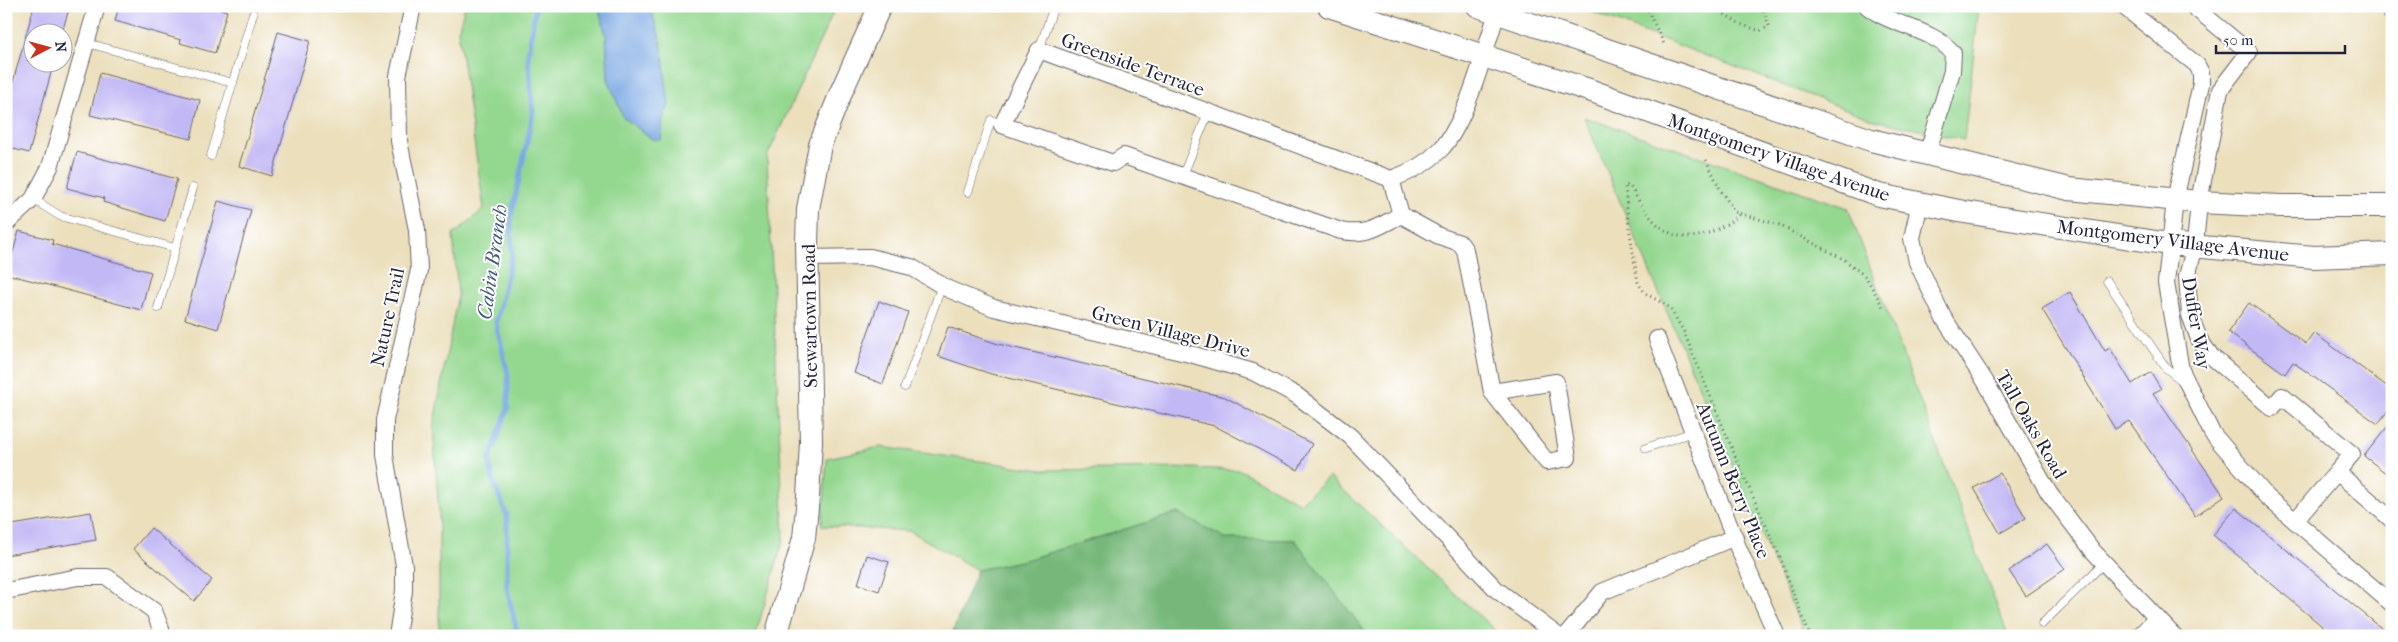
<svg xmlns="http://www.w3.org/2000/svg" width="2398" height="642" font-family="'IM FELL French Canon',serif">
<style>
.green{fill:#94d890;stroke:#5b7d66}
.forest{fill:#77b87a;stroke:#4c6d5a}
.water{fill:#7aa8e3;stroke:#4e658f}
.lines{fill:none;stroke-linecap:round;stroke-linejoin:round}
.stream{stroke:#7aa8e3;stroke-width:5}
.building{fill:#c2b8f5}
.lane-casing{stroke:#686468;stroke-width:9}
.street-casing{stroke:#686468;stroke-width:18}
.secondary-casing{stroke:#686468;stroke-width:24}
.path{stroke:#686468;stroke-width:3;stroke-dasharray:1 4;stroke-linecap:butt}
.lane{stroke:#fff;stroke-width:8}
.street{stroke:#fff;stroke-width:16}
.secondary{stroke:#fff;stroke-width:22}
.labels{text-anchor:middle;stroke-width:4;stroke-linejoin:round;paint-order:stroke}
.street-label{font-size:19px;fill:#22223b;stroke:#fff}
.water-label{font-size:20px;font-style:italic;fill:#45587e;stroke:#fff}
</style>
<rect width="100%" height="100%" fill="#fff"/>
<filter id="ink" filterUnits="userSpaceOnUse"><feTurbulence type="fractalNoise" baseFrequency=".02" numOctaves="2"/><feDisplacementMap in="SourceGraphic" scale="10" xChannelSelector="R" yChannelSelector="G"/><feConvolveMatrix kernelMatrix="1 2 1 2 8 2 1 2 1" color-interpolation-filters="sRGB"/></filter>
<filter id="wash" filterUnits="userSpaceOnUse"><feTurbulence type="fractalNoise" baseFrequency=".0096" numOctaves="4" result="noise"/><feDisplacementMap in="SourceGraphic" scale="20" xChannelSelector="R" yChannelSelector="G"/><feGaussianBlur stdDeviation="1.12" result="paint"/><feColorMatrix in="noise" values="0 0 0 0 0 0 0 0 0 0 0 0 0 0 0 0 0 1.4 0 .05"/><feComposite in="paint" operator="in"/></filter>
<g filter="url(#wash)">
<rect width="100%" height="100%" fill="#ebdfbc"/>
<g class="green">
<path d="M465 6H836L767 157 784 539 755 636H439V514L433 428 458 294 453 235 484 209 458 31Z"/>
<path d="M1576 6H1979L1964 140 1874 120Z"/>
<path d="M1584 117 1848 208 2008 636H1805Z"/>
<path d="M881 447 1043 470 1188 468 1240 470 1300 503 1329 477 1501 636H1368L1295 540 1227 539 1177 513 1026 560 977 570 910 531 822 526 827 458Z"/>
</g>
<path class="forest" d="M1177 513 1227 539 1295 540 1368 636H951L977 570 1026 560Z"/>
<path class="water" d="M598 6H650L661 41 669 105 663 119 661 140 652 139 623 117 608 79 606 35Z"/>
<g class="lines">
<path class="stream" d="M518 636 507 589V516L494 484 489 461 508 408V374L496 323 512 255 511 217 533 113 528 54 536 6"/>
</g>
<g id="blocks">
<g class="building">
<path d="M34 6H70L62 32H32V62H54L29 153 6 147V107Z"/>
<path d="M119 6H212L227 11 215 53 180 43 181 40 115 21Z"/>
<path d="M278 32 310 41 272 176 239 166Z"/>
<path d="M100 73 200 100 191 139 90 115Z"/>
<path d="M77 152 177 179 165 221 103 202 104 198 67 188Z"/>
<path d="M218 201 251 210 218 329 185 319Z"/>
<path d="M19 231 53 240 52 244 151 272 141 310 7 274Z"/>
<path d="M2070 292 2105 351 2110 348 2132 384 2151 372 2161 389 2153 393 2224 496 2195 516 2129 421 2115 429 2042 309Z"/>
<path d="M879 301 908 312 883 384 854 373Z"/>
<path d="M2249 303 2306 344 2314 333 2392 390V405L2378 424 2293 362 2285 374 2228 332Z"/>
<path d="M948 327 998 344 1225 397 1312 444 1298 470 1215 426 991 374 938 356Z"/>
<path d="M2392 421V478L2364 456Z"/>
<path d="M2000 473 2026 518 2000 533 1974 488Z"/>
<path d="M2236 508 2351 603 2391 636H2334L2213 535Z"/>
<path d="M91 512 96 540 6 555V526Z"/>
<path d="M151 528 212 580 194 601 133 549Z"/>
<path d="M2047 544 2065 569 2026 596 2009 571Z"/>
<path d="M867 555 889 562 879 591 858 584Z"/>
</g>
</g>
</g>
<g filter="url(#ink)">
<use href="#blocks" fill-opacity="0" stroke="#686468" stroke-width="1"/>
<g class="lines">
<defs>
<g id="lane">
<path d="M87 43 233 83"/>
<path d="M1039 50 1054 6"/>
<path d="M211 156 253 14"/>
<path d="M1183 175 1208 113"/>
<path d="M968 192 991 120 1002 125"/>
<path d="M33 199 60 216 175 248"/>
<path d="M2107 281 2166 368 2180 379"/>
<path d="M158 308 193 188"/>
<path d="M905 387 942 285"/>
<path d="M1646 448 1693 432"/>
<path d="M2042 624 2104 563"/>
</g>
<g id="street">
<path d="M1867 6C1893 27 1932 28 1953 53L1952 71 1927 155"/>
<path d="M2123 6 2197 65 2201 73V84L2175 200 2166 283 2181 370 2212 433 2267 497 2392 604"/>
<path d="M2193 6 2249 52 2220 90 2199 202 2195 245 2187 277 2190 315 2199 339 2211 356 2272 408 2282 396 2352 454 2337 472 2392 520"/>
<path d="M2391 6 2392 14"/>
<path d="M1391 179 1401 215"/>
<path d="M1920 203 1912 238 1917 262 1943 317 1985 381 2049 493 2093 551 2174 636"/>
<path d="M6 224 33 199 50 167 97 6"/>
<path d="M807 258 870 257 911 267 948 289 994 308 1194 355 1253 372 1296 395 1350 436 1497 590 1558 636"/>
<path d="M1657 339 1737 545 1777 636"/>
<path d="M1492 392 1547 462 1568 458 1556 382 1492 392 1465 250 1460 243 1439 236 1401 215C1377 227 1368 236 1341 231L1124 156 1113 163 1002 125 1039 50 1391 179C1409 173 1426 164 1440 150 1466 125 1485 49 1497 13"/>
<path d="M2295 521 2337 472"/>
<path d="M6 591 78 577H107L154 611 161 629 159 636"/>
<path d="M397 636 404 591V566L385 455V420L419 270 417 230 399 141 398 76 413 6"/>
<path d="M1566 636 1602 592 1735 537"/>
<path d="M2139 636 2157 618"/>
</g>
<g id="secondary">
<path d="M1329 6 1589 90 1879 195 1964 212 2169 244 2314 257 2392 254"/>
<path d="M1478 6 1871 140 2069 189 2199 202 2280 206H2392"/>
<path d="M776 636 804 538 808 497 811 442 807 243 808 209 820 145 842 90 880 6"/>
</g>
</defs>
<use href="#lane" class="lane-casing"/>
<use href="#street" class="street-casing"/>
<use href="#secondary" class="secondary-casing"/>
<g class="path">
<path d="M1646 6 1664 44"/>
<path d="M1712 6 1740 24 1760 31 1769 26 1762 6"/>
<path d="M1706 160 1721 191 1735 212 1779 225 1845 260 1866 277 1883 307"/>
<path d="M1739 215C1731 222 1722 227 1713 231 1670 250 1649 220 1630 186L1625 185 1628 220 1638 283 1645 293 1669 307 1683 330 1738 463 1779 555 1810 636"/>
</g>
<use href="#lane" class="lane"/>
<use href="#street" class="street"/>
<use href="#secondary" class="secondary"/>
</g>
</g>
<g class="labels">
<g class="street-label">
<text transform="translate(1133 64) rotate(20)" y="7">Greenside Terrace</text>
<text transform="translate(1779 157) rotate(19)" y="7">Montgomery Village Avenue</text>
<text transform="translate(2173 240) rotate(7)" y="7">Montgomery Village Avenue</text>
<text transform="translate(809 316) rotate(-91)" y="7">Stewartown Road</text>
<text transform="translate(387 317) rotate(-78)" y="7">Nature Trail</text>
<text transform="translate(2197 323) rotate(80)" y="7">Duffer Way</text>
<text transform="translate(1171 331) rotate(14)" y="7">Green Village Drive</text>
<text transform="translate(2032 424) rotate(60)" y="7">Tall Oaks Road</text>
<text transform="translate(1734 480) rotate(68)" y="7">Autumn Berry Place</text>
</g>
<g class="water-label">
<text transform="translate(492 262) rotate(-82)" y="7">Cabin Branch</text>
</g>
</g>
<rect width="2398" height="642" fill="none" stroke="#fff" stroke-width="25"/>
<g transform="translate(48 48) rotate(84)"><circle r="24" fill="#ffffff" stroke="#a7a7b1"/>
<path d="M0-4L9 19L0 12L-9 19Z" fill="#c8321e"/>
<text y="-8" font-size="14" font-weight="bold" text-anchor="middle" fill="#22223b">N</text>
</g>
<path d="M2216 45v8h129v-8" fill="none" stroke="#22223b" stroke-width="2.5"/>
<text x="2223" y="45" font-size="15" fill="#22223b" stroke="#ffffff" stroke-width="4" paint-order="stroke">50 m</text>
</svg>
